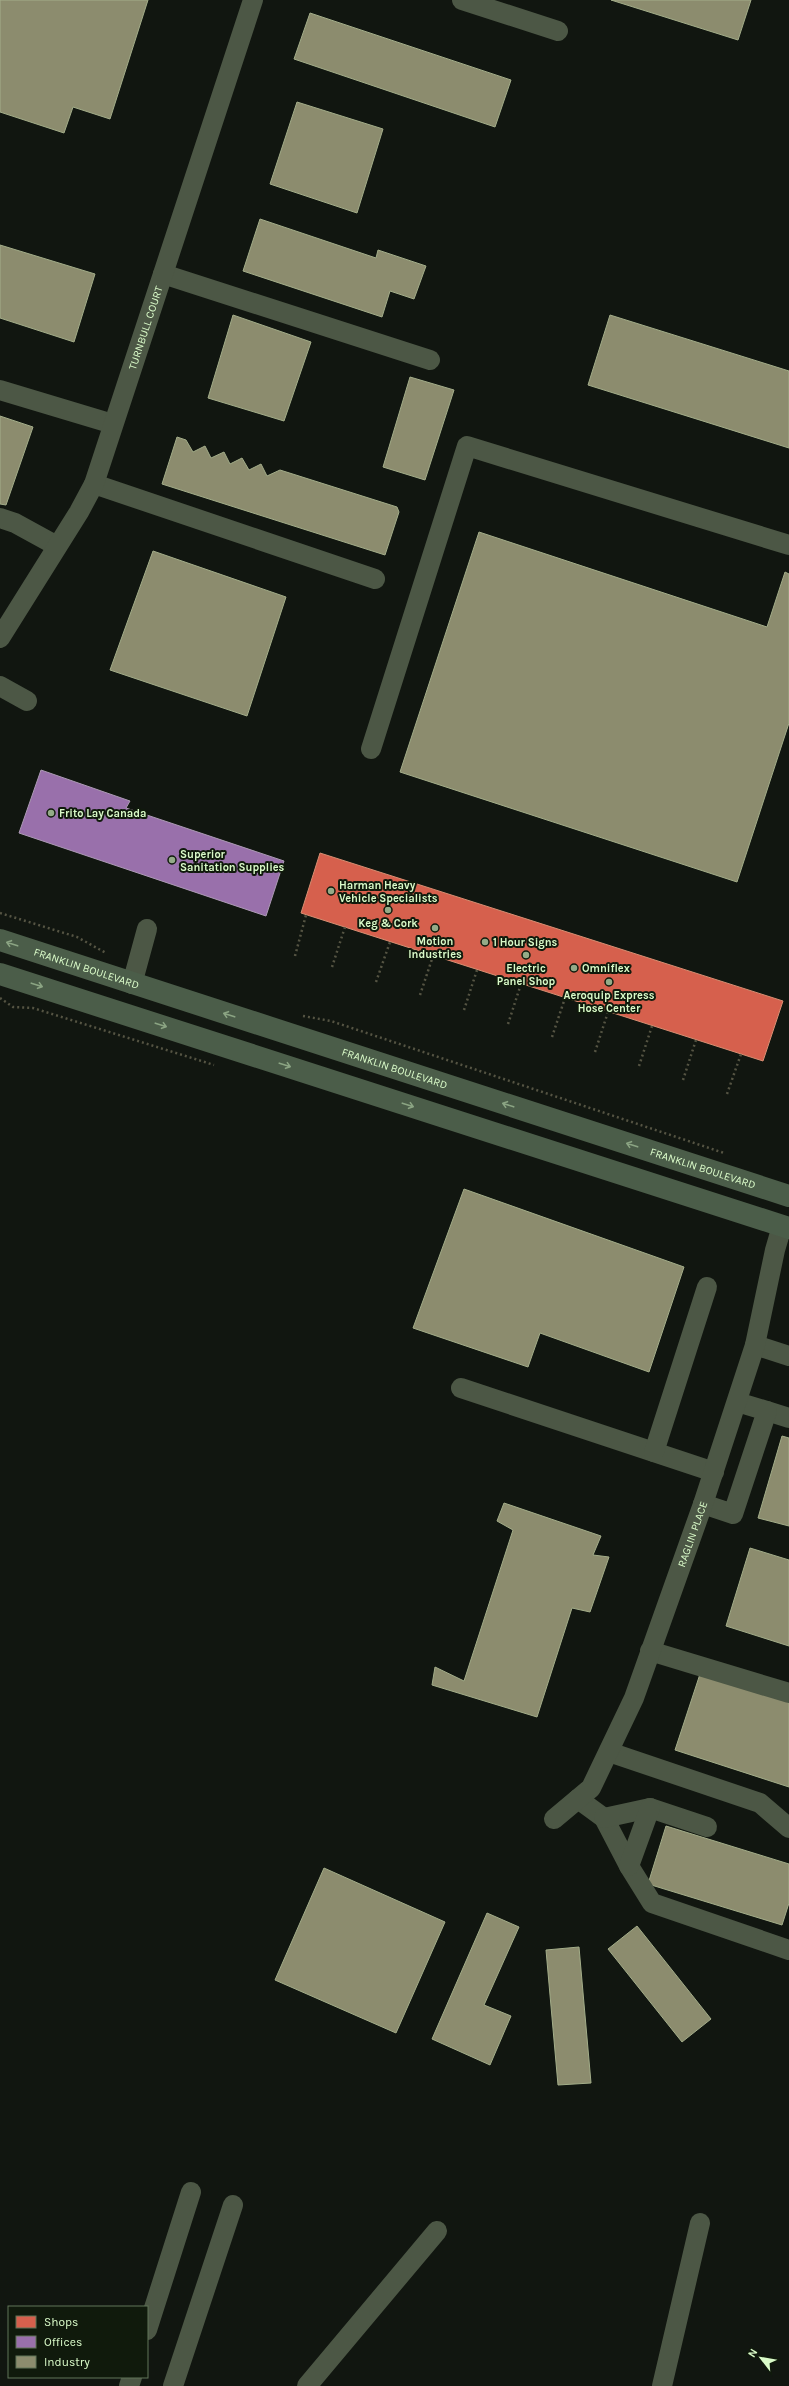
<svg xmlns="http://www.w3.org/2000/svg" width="789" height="2386" font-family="Karla,sans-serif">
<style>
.shops{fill:#d6604d;stroke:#d78e72}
.offices{fill:#9970ab;stroke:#ac9ab4}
.industry{fill:#8c8c6e;stroke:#a3ad89}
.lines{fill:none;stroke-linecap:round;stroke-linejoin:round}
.path{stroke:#555443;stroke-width:2.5;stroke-dasharray:2 3;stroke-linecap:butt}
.minor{stroke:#4c5745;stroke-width:20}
.major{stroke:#4b5d49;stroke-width:22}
.oneway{stroke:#8ba483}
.poi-dot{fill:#94ab88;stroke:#101a0c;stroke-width:1.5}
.labels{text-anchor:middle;stroke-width:4;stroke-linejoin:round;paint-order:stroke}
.street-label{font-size:11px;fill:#dafbc9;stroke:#101a0c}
.poi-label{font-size:11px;font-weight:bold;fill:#dafbc9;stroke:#101a0c;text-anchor:start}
</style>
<rect width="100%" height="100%" fill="#111610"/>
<path class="shops" d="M320 853 783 1001 763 1061 301 913Z"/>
<path class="offices" d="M41 770 130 801 126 808 284 861 266 916 19 833Z"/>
<g class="industry">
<path d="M0 0H148L110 119 73 107 64 133 0 112Z"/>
<path d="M611 0H751L738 40Z"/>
<path d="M310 13 511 80 495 127 294 59Z"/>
<path d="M297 102 383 129 357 213 270 184Z"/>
<path d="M260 219 376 258 378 250 426 266 414 299 390 291 382 317 243 271Z"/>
<path d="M0 245 95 274 74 342 0 318Z"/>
<path d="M233 315 311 342 284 421 208 398Z"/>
<path d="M610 315 789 371V448L588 385Z"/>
<path d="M410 377 454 390 425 480 383 467Z"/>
<path d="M0 416 33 427 6 505 0 504Z"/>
<path d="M177 437 186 440 193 452 205 446 211 458 224 452 230 464 242 458 249 470 261 464 267 476 280 470 397 507 399 512 385 555 162 484Z"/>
<path d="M479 532 767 627 785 572 789 574V723L737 882 400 772Z"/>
<path d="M153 551 286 597 247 716 110 670Z"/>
<path d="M464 1189 684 1267 649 1372 540 1333 528 1367 413 1328Z"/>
<path d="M782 1436 789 1438V1526L758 1518Z"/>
<path d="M504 1503 601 1536 593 1555 609 1557 590 1612 572 1608 537 1717 432 1685 435 1667 464 1681 513 1530 497 1521Z"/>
<path d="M750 1548 789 1560V1646L726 1626Z"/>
<path d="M701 1671 789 1699V1787L675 1750Z"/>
<path d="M666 1826 789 1864V1903L782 1925 648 1884Z"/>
<path d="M324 1868 445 1922 396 2033 275 1980Z"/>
<path d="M487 1913 519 1927 484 2005 511 2016 490 2065 432 2039Z"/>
<path d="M637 1926 711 2019 682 2042 608 1949Z"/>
<path d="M579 1947 591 2083 558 2085 546 1950Z"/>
</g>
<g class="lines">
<g class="path">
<path d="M0 913 77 937 106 953"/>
<path d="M295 956 306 915"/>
<path d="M332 967 345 927"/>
<path d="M376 982 390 942"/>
<path d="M420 995 433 956"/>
<path d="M0 998 13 1007 33 1008 214 1065"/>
<path d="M464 1010 477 970"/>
<path d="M303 1016 331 1021 724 1153"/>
<path d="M508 1024 521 984"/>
<path d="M552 1037 565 998"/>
<path d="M595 1052 608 1012"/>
<path d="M639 1066 652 1026"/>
<path d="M683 1080 696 1040"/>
<path d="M727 1094 741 1054"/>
</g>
<g class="minor">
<path d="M462 0 558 31"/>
<path d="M163 274 430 360"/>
<path d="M0 390 113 424"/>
<path d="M94 484 375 579"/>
<path d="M0 518 15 523 57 546"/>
<path id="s1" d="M0 638 79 512 94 484 253 0"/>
<path d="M0 686 27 701"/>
<path d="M371 749 467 446 789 545"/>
<path d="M132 984 147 929"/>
<path d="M755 1345 789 1356"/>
<path d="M461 1388 714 1472"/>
<path d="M767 1411 789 1418"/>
<path d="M654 1452 707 1287"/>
<path d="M703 1504 733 1514 767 1411 737 1402"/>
<path d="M650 1651 789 1693"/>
<path d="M609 1752 760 1803 789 1828"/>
<path d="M578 1799 604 1818 629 1866 652 1903 789 1950"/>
<path d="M604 1818 650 1808 707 1827"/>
<path id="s2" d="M554 1819 591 1788 634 1698 703 1504 755 1345 775 1250 782 1226"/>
<path d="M629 1866 650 1808"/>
<path d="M147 2330 191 2192"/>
<path d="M129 2386 132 2377"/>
<path d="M173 2386 233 2205"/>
<path d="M307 2386 437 2231"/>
<path d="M662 2386 700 2223"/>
</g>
<g class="major">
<path id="s3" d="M0 940 789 1196"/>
<path d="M0 974 789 1228"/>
</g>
</g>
<defs><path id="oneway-shaft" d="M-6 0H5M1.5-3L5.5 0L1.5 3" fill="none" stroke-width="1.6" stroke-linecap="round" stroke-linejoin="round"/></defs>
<g class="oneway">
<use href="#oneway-shaft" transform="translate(12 944) rotate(-162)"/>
<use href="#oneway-shaft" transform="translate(37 985) rotate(18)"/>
<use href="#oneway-shaft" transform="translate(229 1015) rotate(-162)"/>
<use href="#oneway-shaft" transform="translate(161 1025) rotate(18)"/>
<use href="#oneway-shaft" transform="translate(285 1065) rotate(18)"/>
<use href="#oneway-shaft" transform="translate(408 1105) rotate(18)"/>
<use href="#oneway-shaft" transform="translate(508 1105) rotate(-162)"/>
<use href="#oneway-shaft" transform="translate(632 1145) rotate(-162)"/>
</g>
<g class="poi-dot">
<circle cx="51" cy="813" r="4"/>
<circle cx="172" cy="860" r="4"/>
<circle cx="331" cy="891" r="4"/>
<circle cx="388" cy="910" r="4"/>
<circle cx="435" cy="928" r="4"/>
<circle cx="485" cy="942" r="4"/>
<circle cx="526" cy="955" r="4"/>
<circle cx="574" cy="968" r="4"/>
<circle cx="609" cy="982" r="4"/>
</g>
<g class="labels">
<g class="street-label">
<text dy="4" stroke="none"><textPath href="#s1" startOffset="345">TURNBULL COURT</textPath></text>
<text dy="4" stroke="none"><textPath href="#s3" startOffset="91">FRANKLIN BOULEVARD</textPath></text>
<text dy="4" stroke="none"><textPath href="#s3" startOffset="415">FRANKLIN BOULEVARD</textPath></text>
<text dy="4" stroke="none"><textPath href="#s3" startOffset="739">FRANKLIN BOULEVARD</textPath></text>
<text dy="4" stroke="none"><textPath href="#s2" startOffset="322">RAGLIN PLACE</textPath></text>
</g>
<g class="poi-label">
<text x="59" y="817">Frito Lay Canada</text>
<text x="180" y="858">Superior<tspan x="180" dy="13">Sanitation Supplies</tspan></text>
<text x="339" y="889">Harman Heavy<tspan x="339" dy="13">Vehicle Specialists</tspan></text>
<text x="388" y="927" text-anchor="middle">Keg &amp; Cork</text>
<text x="435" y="945" text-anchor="middle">Motion<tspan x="435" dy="13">Industries</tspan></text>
<text x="493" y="946">1 Hour Signs</text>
<text x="526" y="972" text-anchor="middle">Electric<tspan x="526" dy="13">Panel Shop</tspan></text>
<text x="582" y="972">Omniflex</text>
<text x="609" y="999" text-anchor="middle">Aeroquip Express<tspan x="609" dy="13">Hose Center</tspan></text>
</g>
</g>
<rect x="8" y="2306" width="140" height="72" fill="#101a0c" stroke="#617458"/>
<rect x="16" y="2316" width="20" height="12" fill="#d6604d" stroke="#617458"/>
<text x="44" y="2326" font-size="12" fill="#dafbc9">Shops</text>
<rect x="16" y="2336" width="20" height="12" fill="#9970ab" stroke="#617458"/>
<text x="44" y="2346" font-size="12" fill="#dafbc9">Offices</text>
<rect x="16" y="2356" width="20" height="12" fill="#8c8c6e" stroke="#617458"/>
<text x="44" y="2366" font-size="12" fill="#dafbc9">Industry</text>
<g transform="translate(761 2358) rotate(301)" stroke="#101a0c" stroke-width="3" paint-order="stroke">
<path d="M0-3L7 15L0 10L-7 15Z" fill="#dafbc9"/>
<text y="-6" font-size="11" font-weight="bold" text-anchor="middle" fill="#dafbc9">N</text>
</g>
</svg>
